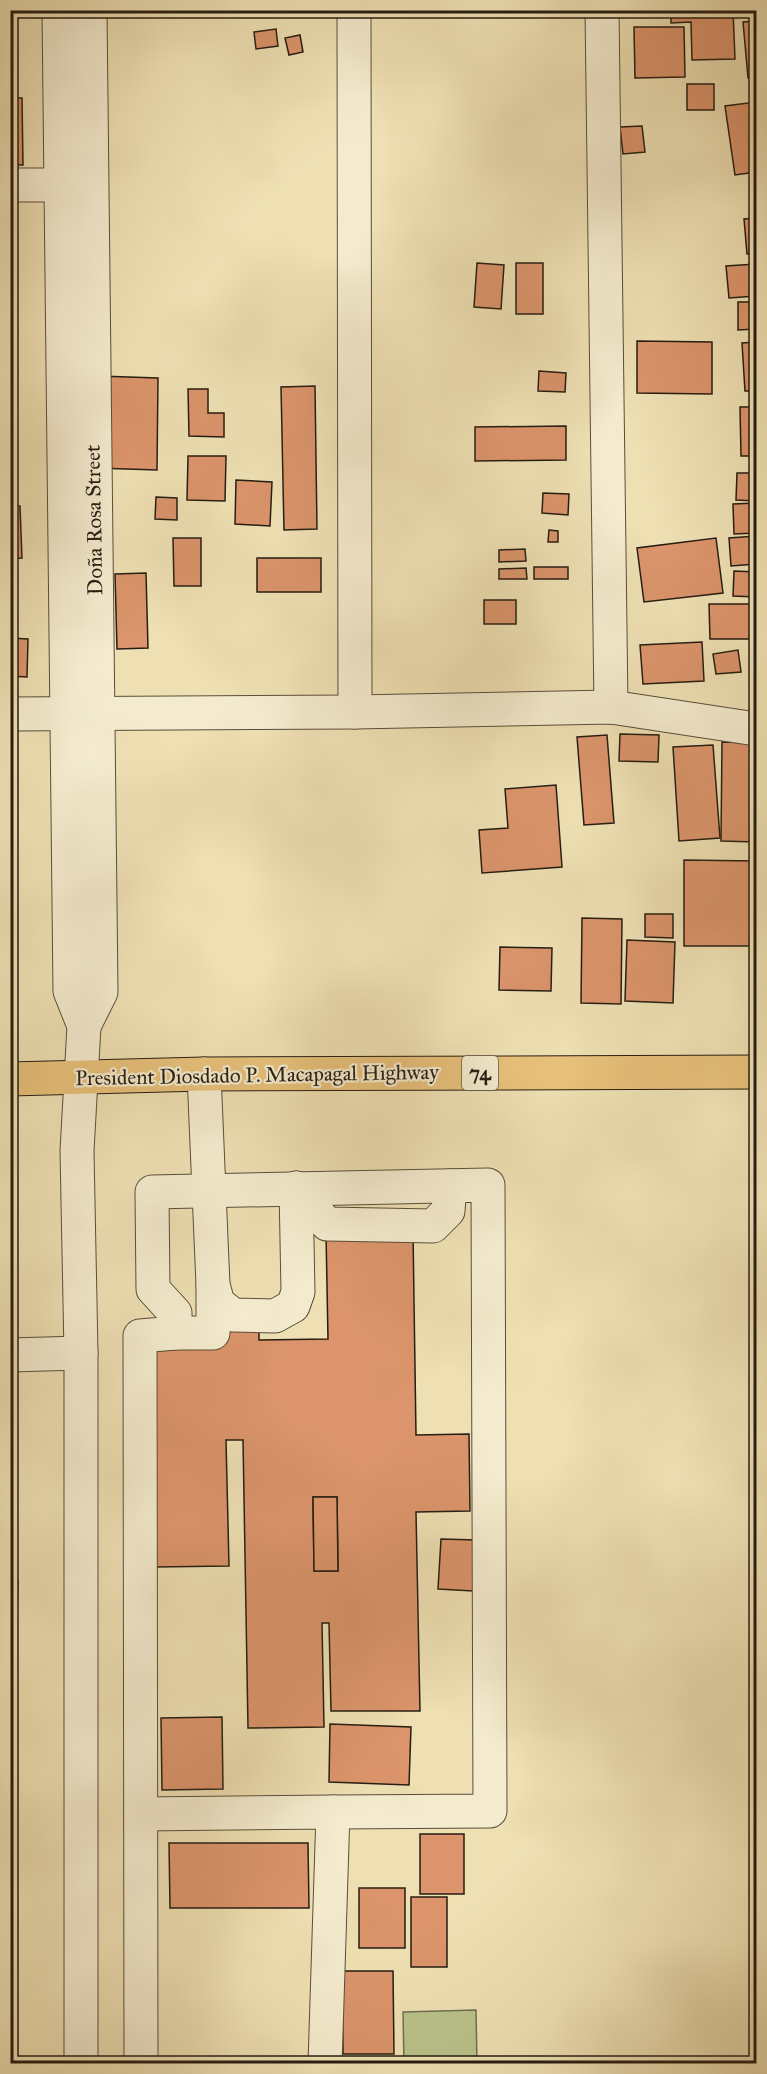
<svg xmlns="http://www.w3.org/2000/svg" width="767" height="2074" font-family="'IM FELL Great Primer',serif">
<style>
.green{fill:#bac28b;stroke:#70704e;stroke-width:1.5}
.building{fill:#db946b;stroke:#261d12;stroke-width:1.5;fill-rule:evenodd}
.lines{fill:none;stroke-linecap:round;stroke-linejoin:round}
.minor-casing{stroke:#584e3a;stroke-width:35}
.highway-casing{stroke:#261d12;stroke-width:35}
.minor{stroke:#f4ebce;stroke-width:33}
.highway{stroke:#e7c07a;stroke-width:33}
.labels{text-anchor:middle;stroke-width:4.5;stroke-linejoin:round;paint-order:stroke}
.shield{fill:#f4ebce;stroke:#645b4a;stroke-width:1.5}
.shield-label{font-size:20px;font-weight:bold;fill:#261d12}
.street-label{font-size:21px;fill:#261d12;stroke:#f4ebce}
</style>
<rect width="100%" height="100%" fill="#eee0b3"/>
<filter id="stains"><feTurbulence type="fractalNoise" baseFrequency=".00333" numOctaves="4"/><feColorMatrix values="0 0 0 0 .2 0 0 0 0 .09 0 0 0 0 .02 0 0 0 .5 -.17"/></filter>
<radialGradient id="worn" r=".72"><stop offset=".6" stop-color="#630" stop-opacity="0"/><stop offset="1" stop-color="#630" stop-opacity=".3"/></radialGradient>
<path class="green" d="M476 2010 477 2063H404L403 2012Z"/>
<g class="building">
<path d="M671 10H733L735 59 692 60 691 22 671 23Z"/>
<path d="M756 21V77L748 78 743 22Z"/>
<path d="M634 27H684L685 77 635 78Z"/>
<path d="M276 29 278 46 256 49 254 32Z"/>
<path d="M300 35 303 52 289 55 285 38Z"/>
<rect x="687" y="84" width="27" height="26"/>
<path d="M10 98H22L23 165H10Z"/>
<path d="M756 102V172L735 175 725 106Z"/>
<path d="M642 126 645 152 623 154 620 127Z"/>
<path d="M756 218V253L747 254 744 219Z"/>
<path d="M477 263 504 265 501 309 474 307Z"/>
<rect x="516" y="263" width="27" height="51"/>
<path d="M756 264V296L729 298 726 266Z"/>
<path d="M738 302H756V329L738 330Z"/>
<path d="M637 341 712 342V394L637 393Z"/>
<path d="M756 342V391H745L742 343Z"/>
<path d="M539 371 566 373 565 392 538 391Z"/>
<path d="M98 376 158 378 157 470 96 468Z"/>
<path d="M315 386 317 529 284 530 281 387Z"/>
<path d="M188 389H208V413H224V437L189 436Z"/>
<path d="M740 407H756V456H741Z"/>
<path d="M566 426V460L475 461V427Z"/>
<path d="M188 456H226L225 501 187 500Z"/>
<path d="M737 473H756V501L736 500Z"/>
<path d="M236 480 272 482 270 526 235 524Z"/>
<path d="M543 493 569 494 568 515 542 513Z"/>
<path d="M156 497 177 498V520L155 519Z"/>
<path d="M756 503V533L734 534 733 504Z"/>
<path d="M10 506H20L22 558 10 559Z"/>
<path d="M549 530 558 531V542H548Z"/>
<path d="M756 536V564L731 566 729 538Z"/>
<path d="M173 538H201V586H174Z"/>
<path d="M716 538 723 593 644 602 637 548Z"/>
<path d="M525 549 526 561 499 562V550Z"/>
<rect x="257" y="558" width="64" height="34"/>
<rect x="534" y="567" width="34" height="12"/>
<path d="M526 568 527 579H499V569Z"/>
<path d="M734 571 756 572V597L733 596Z"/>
<path d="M146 573 148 648 117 649 115 574Z"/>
<rect x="484" y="600" width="32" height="24"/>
<path d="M709 604H756V639H710Z"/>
<path d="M10 638 28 639 27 677 10 676Z"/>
<path d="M702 642 704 681 643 684 640 645Z"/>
<path d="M738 650 741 672 716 674 713 654Z"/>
<path d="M620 734 659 735 658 762 619 761Z"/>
<path d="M607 735 614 823 584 825 577 737Z"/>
<path d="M722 742 756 743V842L721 841Z"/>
<path d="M713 745 720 838 679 841 673 747Z"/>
<path d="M556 785 562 867 482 873 479 830 508 828 505 789Z"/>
<path d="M684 860 756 861V946H684Z"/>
<path d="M645 914H673V938L645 937Z"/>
<path d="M582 918 622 919 621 1004 581 1003Z"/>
<path d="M627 940 675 942 673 1003 625 1001Z"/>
<path d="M500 947 552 948 551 991 499 990Z"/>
<path d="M413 1232 416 1435 469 1434 470 1511 416 1512 420 1711H331L329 1623H322L324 1727 248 1728 243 1440H226L229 1566 154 1567 150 1346 216 1327 259 1326V1340L328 1339 326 1233ZM313 1497H337L338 1571H314Z"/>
<path d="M313 1497H337L338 1571H314Z"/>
<path d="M441 1539 476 1540 473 1591 438 1589Z"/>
<path d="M10 1580 18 1581 15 1672H10Z"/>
<path d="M10 1692 15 1693 14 1767H10Z"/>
<path d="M222 1717 223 1789 162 1790 161 1718Z"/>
<path d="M330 1724 411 1727 409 1785 329 1782Z"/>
<rect x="420" y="1834" width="44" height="60"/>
<path d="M169 1843H308L309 1908H170Z"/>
<rect x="359" y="1888" width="46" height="60"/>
<rect x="411" y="1897" width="36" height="70"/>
<path d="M342 1971H393L394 2054H343Z"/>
</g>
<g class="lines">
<defs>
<g id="minor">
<path d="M59 10 70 991 84 1026 77 1151 81 1353V2064"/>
<path d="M354 10 355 712"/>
<path d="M602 10 611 707"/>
<path d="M10 185H81"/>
<path d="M10 714 355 712 611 707 756 729"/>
<path d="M84 1026 101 992 90 10"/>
<path d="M204 1074 213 1285 218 1303 233 1315 275 1316 293 1306 298 1292 296 1188"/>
<path d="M296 1188 327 1224 433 1226 448 1211 450 1186"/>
<path d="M175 1333H213V1285"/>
<path d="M10 1355 81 1353"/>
<path d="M141 1814 333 1812 325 2064"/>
<path d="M141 2064 140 1336 175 1333V1313L153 1289 152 1192 488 1185 490 1811 333 1812"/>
</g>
<path id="highway" d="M10 1079 204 1074 756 1072"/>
</defs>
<use href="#minor" class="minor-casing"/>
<use href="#highway" class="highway-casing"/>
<use href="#minor" class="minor"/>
<use href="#highway" class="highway"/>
</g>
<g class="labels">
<rect class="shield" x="462" y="1056" width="36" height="34" rx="4.5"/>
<g class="shield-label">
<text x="480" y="1080">74</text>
</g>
<g class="street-label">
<text transform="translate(94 520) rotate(-91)" y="7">Doña Rosa Street</text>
<text transform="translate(257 1075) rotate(-1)" y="7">President Diosdado P. Macapagal Highway</text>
</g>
</g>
<rect width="767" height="2074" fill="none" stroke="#eee0b3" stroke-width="36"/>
<rect x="12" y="12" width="743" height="2050" fill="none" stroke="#261d12" stroke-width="3"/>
<rect x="18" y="18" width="731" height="2038" fill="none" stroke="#261d12" stroke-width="1.5"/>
<rect width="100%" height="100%" filter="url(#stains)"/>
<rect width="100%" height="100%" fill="url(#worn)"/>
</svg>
